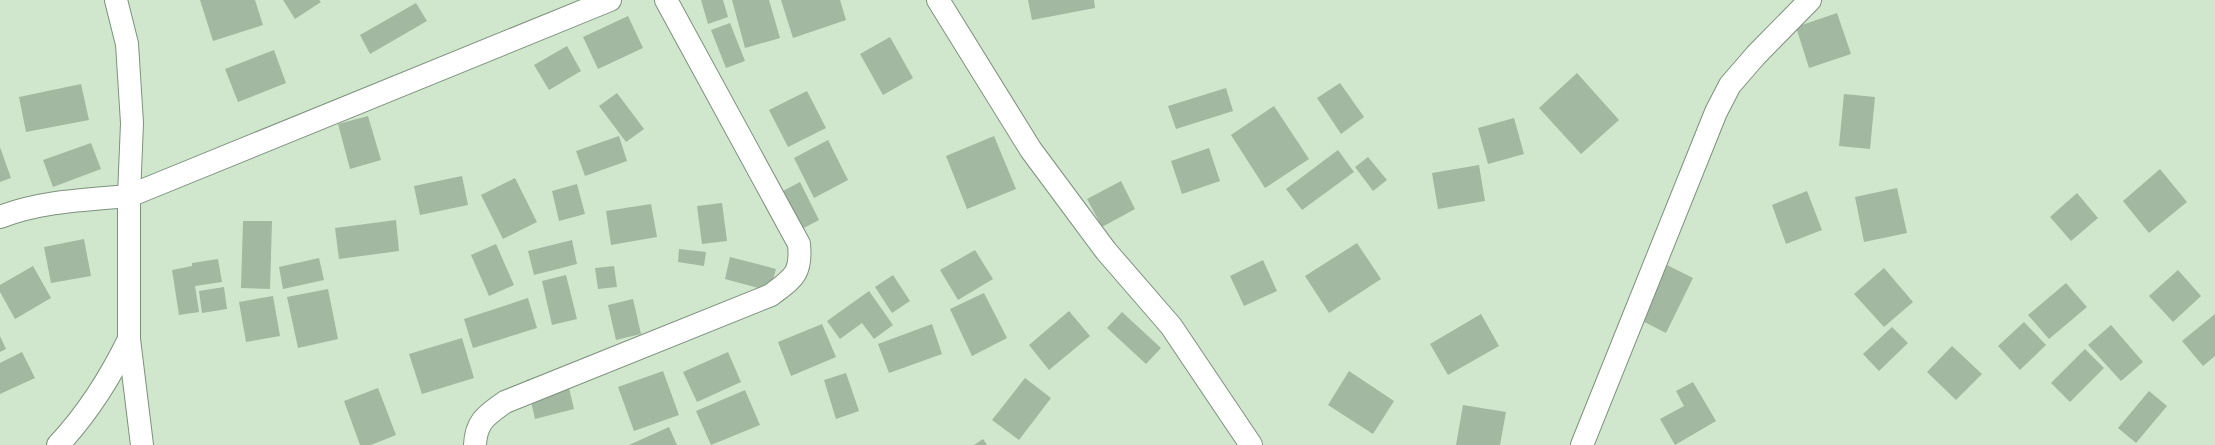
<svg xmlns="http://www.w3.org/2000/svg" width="2215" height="445" font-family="'Open Sans',sans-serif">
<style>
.building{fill:#a2b8a1}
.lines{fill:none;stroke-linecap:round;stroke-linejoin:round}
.street-casing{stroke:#7c927b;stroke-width:24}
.street{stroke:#fff;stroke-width:22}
</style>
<rect width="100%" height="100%" fill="#d0e7ce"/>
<g class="building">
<path d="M200 0H255L263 25 213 41Z"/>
<path d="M283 0H319L321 2 295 19Z"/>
<path d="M701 0H723L728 17 708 24Z"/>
<path d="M732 0H769L780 38 745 48Z"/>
<path d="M781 0H840L846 20 793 38Z"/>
<path d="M1028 0H1094L1095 8 1032 20Z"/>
<path d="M416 3 427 21 370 54 360 35Z"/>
<path d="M1837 13 1851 54 1809 68 1796 27Z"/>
<path d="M628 16 643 48 598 69 583 37Z"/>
<path d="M730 23 745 61 726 68 711 30Z"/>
<path d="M890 37 913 78 883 95 860 54Z"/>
<path d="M567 46 581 71 549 90 534 65Z"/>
<path d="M274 50 286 83 238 102 225 69Z"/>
<path d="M1577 73 1619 120 1581 154 1539 108Z"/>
<path d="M1340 83 1364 117 1341 134 1317 98Z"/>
<path d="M81 84 89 120 26 132 19 97Z"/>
<path d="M1226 88 1233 111 1176 129 1168 106Z"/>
<path d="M807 91 826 128 788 147 769 110Z"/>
<path d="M617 93 644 129 626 142 599 106Z"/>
<path d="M1844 94 1875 97 1870 149 1839 146Z"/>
<path d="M1274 106 1309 159 1265 188 1231 135Z"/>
<path d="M368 116 381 160 350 169 338 124Z"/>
<path d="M1514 118 1524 154 1488 164 1478 128Z"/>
<path d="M619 136 627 161 585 176 576 151Z"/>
<path d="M994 136 1016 189 967 209 946 156Z"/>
<path d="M828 140 848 180 814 198 794 158Z"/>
<path d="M91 143 101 169 53 187 43 160Z"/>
<path d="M0 147 11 178 0 182Z"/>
<path d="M1209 148 1220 181 1182 194 1171 161Z"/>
<path d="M1338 150 1354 172 1302 210 1286 189Z"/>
<path d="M1368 157 1387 180 1373 191 1355 167Z"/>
<path d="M1479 165 1485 201 1438 209 1432 173Z"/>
<path d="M2160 169 2187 202 2149 233 2123 201Z"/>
<path d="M462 176 468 205 420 215 414 186Z"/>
<path d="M515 178 537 222 503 239 481 195Z"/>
<path d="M1121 181 1135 209 1102 227 1087 199Z"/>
<path d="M800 182 819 220 796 232 777 194Z"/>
<path d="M577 184 585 214 559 221 552 191Z"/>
<path d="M1897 188 1907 233 1864 242 1855 197Z"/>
<path d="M1807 191 1822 230 1786 244 1772 205Z"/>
<path d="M2077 193 2098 218 2071 241 2050 217Z"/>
<path d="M722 203 727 241 702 244 697 206Z"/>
<path d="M651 204 657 237 611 245 606 211Z"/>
<path d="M396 220 399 251 339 259 335 228Z"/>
<path d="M243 221H272L270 289 241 288Z"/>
<path d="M84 239 91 276 51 283 44 247Z"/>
<path d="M572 240 577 264 534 275 528 251Z"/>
<path d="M1357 243 1381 279 1329 313 1305 276Z"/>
<path d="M496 244 514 285 489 296 471 255Z"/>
<path d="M679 249 706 252 704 266 678 262Z"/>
<path d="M975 250 993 279 958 300 940 270Z"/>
<path d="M730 257 776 269 770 291 725 279Z"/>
<path d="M1651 257 1693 278 1666 333 1623 311Z"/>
<path d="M319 258 324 280 283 289 279 267Z"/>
<path d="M218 259 222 282 195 286 199 312 179 315 172 270 192 266V263Z"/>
<path d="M1263 260 1277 291 1244 306 1230 276Z"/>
<path d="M33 266 51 298 15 319 0 292V285Z"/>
<path d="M614 266 617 287 598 289 595 268Z"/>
<path d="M1884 268 1913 302 1884 327 1854 294Z"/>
<path d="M2178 270 2201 296 2173 322 2149 296Z"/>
<path d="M566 275 577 319 552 325 542 281Z"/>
<path d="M893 275 910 301 892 313 875 287Z"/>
<path d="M2066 283 2087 307 2049 339 2028 315Z"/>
<path d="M224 287 227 309 202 313 199 291Z"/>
<path d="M328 289 338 339 298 348 287 297Z"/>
<path d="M869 291 893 325 874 339 862 323 840 339 827 321Z"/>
<path d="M984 293 1007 338 972 356 950 309Z"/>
<path d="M273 296 280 336 246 342 239 302Z"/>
<path d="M528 298 537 328 473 348 464 319Z"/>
<path d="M633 299 641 334 616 340 608 305Z"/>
<path d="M1069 311 1090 336 1049 370 1029 345Z"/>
<path d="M1122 312 1161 348 1146 364 1107 328Z"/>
<path d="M1481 314 1499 346 1448 375 1430 344Z"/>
<path d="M2215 314V356L2203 366 2182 341Z"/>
<path d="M2024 322 2046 345 2020 370 1998 346Z"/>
<path d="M822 324 836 357 791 376 778 342Z"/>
<path d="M932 324 942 354 889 373 878 344Z"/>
<path d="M2111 325 2143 362 2121 381 2088 345Z"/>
<path d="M1892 327 1908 343 1879 371 1863 354Z"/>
<path d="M0 336 6 349 0 352Z"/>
<path d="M462 338 474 378 422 394 409 354Z"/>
<path d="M1952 346 1982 374 1956 400 1927 372Z"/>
<path d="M2085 349 2104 368 2070 402 2051 383Z"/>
<path d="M22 352 35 378 0 394V363Z"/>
<path d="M728 352 741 382 697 402 683 372Z"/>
<path d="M565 371 574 409 535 419 526 380Z"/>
<path d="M663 371 679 415 634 431 618 387Z"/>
<path d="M1349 371 1394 401 1373 434 1328 405Z"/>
<path d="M846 373 859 411 836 419 824 380Z"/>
<path d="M1025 378 1051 398 1019 440 992 420Z"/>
<path d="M1693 382 1716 421 1675 445 1660 419 1684 406 1676 391Z"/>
<path d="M378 388 396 435 371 445H360L344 401Z"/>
<path d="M745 390 760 425 711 445 696 411Z"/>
<path d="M2149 391 2167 406 2136 443 2118 428Z"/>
<path d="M1463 405 1506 412 1500 445H1456Z"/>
<path d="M669 427 677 445H629Z"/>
<path d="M983 439 987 445H974Z"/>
</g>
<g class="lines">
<defs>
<g id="street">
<path d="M116 0 127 44 132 123 129 196V339L142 445"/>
<path d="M938 0 1031 150 1106 251 1171 326 1251 445"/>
<path d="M0 217C42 201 85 200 129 196L610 0"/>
<path d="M58 445C88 413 110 378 129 339"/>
<path d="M475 445C476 421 487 415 505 402L771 295C793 278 802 274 799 244L666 0"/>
<path d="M1582 445 1716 112 1730 85 1756 55 1810 0"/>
</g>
</defs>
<use href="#street" class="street-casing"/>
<use href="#street" class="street"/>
</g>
</svg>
